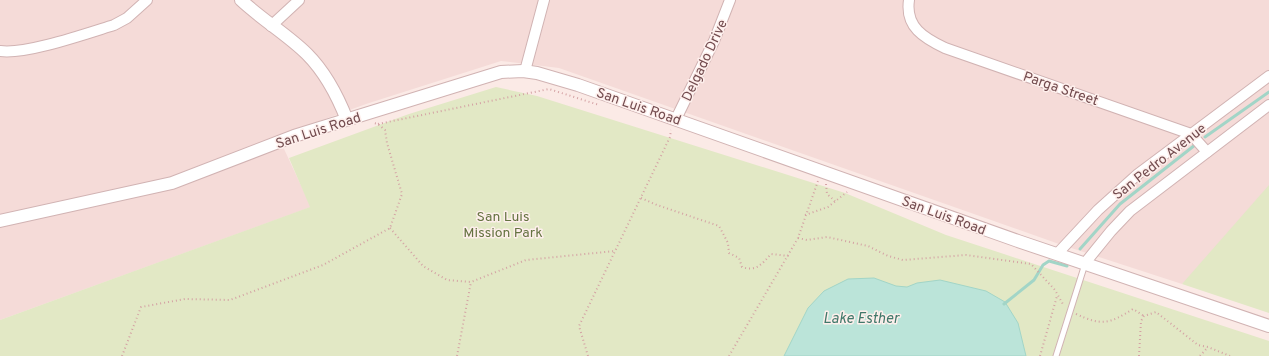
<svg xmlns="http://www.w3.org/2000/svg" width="1269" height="356" font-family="Overpass,sans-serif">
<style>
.residential{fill:#f5dbd8}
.green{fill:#e2e8c5}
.water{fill:#bbe4d9;stroke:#a2d5c7}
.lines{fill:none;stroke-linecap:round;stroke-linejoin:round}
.stream{stroke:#a2d5c7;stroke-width:3}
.service-casing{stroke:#d1b3b3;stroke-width:7}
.minor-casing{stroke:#d1b3b3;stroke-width:12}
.tertiary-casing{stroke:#d1b3b3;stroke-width:14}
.path{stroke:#d4a2a4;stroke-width:2;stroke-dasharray:1 3;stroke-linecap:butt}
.service{stroke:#fff;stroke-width:5}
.minor{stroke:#fff;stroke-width:10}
.tertiary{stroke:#fff;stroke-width:12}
.labels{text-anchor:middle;stroke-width:3;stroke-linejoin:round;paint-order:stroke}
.street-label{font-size:14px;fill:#734c4f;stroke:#feefec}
.park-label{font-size:14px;fill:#657341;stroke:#feefec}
.water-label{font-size:15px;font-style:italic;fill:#40786a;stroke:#feefec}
</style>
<rect width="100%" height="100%" fill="#fbeae6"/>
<path class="residential" d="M0 0H1269V210L1182 284 1059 244 559 68 501 61 366 104 278 136 311 207 0 320Z"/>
<g class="green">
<path d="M496 87 537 96 845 193 946 235 1269 341V356H0V320L310 207 289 158 409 114Z"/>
<path d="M1269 185V313L1182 284Z"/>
</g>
<path class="water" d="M874 278 896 286 907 287 917 283 940 280 986 291 1005 302 1018 323 1026 356H784L808 308 824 291 848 279Z"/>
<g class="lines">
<g class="stream">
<path d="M1205 137 1269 92"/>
<path d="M1080 249 1120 204 1195 145"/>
<path d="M1004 304 1034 280 1043 265 1049 261 1067 266"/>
</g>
<defs>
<path id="service" d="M1056 356 1085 264"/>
<g id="minor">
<path d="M909 0C905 27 924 38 945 48L1191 134 1207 152"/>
<path d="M271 26 299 0"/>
<path d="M0 51C25 55 88 33 114 25L127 18 147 0"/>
<path d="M525 71 544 0"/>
<path d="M676 119 714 41 730 0"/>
<path d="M1057 254 1098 210 1138 174 1269 76"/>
<path d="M1085 263 1111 231 1130 211 1269 105"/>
</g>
<g id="tertiary">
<path d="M241 0C261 19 288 35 307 54 325 72 338 97 347 120"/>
<path d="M0 221 172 183 294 136 501 72 523 71 537 73 578 85 1018 241 1269 326"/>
</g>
</defs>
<use href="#service" class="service-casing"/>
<use href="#minor" class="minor-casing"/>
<use href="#tertiary" class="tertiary-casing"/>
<g class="path">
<path d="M378 124 549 89 599 105"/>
<path d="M826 184 827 194 835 201"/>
<path d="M641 198 657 205 719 226 728 243 729 253 739 258 742 267C756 272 762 264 771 254L789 256"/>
<path d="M805 215 828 207 847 192"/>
<path d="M390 228 423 266 447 280 471 282 526 260 615 251"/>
<path d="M798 238 807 240 827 237 868 246 888 256 903 260 966 255 1031 264 1055 290 1064 306"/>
<path d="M1076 314C1102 326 1109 324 1133 309L1144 316"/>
<path d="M122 356 141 307 185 299 230 300 323 265 390 228 402 194 387 143 385 130 378 124 374 123"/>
<path d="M457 356 471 282"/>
<path d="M588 356 579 326 670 137 671 130"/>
<path d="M729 356 798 238 818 181"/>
<path d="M1040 356 1057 296"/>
<path d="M1139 356 1141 321 1144 316 1156 312 1198 345 1208 347 1230 356"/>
<path d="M1200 356 1208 347"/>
</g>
<use href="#service" class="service"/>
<use href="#minor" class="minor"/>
<use href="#tertiary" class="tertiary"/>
</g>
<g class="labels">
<g class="street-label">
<text transform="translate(704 60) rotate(-65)" y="5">Delgado Drive</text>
<text transform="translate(1061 88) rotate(19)" y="5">Parga Street</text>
<text transform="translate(639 106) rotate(19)" y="5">San Luis Road</text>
<text transform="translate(318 130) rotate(-18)" y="5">San Luis Road</text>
<text transform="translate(1159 161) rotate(-38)" y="5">San Pedro Avenue</text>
<text transform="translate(944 215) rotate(20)" y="5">San Luis Road</text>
</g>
<g class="park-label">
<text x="503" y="221">San Luis<tspan x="503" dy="16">Mission Park</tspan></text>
</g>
<g class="water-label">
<text x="861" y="323">Lake Esther</text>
</g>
</g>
</svg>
